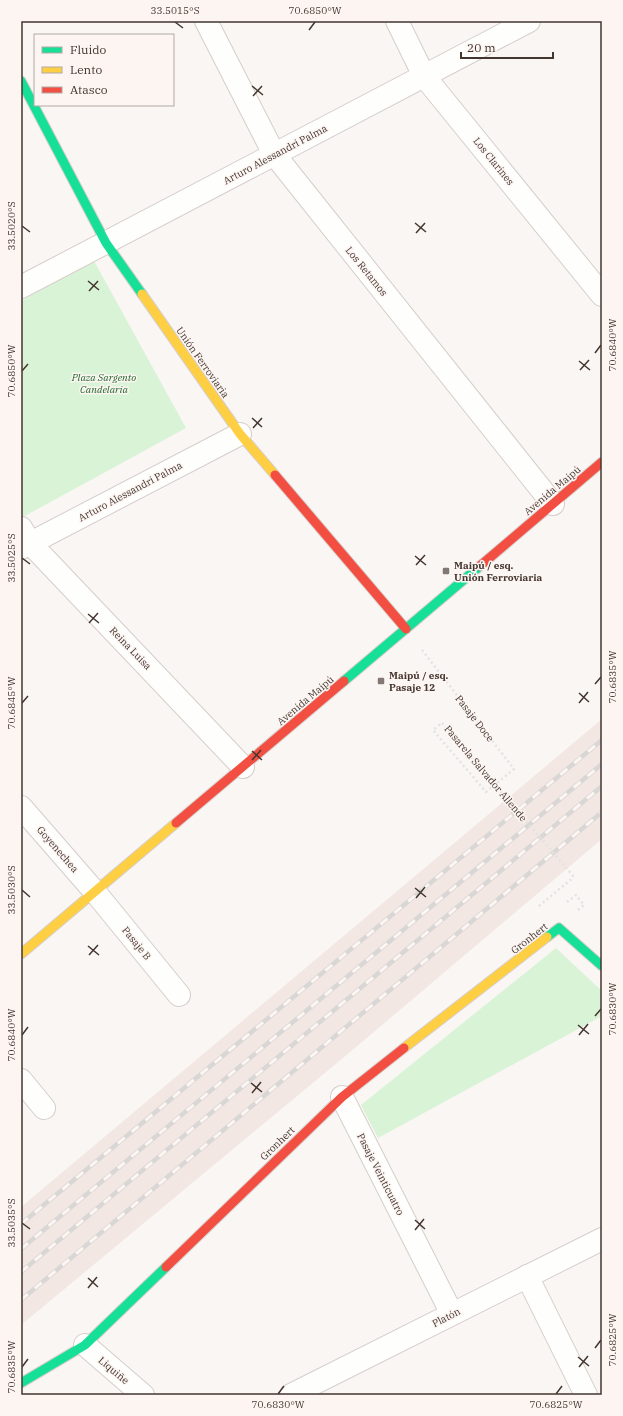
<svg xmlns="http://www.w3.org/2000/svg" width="623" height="1416" font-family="'IBM Plex Serif',serif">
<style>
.built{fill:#f2e7e2}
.green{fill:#d9f3d7}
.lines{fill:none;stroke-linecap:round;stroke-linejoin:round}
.street-casing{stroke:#d6ceca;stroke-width:24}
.fast-casing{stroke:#d6ceca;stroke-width:11}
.slow-casing{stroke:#d6ceca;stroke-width:11}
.jam-casing{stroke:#d6ceca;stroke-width:11}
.path{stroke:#e4e2e2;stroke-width:2.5;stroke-dasharray:2 3;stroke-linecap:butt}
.street{stroke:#fefefd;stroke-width:22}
.fast{stroke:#16e098;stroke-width:9}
.slow{stroke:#ffcf43;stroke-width:9}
.jam{stroke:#f24e42;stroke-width:9}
.rail-casing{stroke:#d9d7d6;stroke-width:4.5}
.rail{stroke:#fcf5f2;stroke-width:3;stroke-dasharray:9;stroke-linecap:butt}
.path-bridge{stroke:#e4e2e2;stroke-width:2.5;stroke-dasharray:2 3;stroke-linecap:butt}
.ticks{fill:none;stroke:#43362f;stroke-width:1.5}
.poi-dot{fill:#837974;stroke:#fcf5f2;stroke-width:1.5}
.labels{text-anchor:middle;stroke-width:3;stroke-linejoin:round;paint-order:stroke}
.street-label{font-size:10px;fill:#43362f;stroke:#fcf5f2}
.park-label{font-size:10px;font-style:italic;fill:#1f6629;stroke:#fcf5f2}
.poi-label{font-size:10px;font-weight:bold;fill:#43362f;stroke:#fcf5f2;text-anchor:start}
.neatline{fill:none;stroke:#43362f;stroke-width:1.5}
.ticks-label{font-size:10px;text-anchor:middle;fill:#43362f}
</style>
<rect width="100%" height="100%" fill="#faf6f4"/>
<path class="built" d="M602 719V839L349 1053 21 1325V1207Z"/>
<g class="green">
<path d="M94 261 186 428 23 517 21 514V301Z"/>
<path d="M556 948 602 991V1016L378 1138 361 1105Z"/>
</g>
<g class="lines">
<defs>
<g id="street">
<path d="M206 21 274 154 553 504"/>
<path d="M397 21 424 76 602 295"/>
<path d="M21 287 529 21"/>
<path d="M21 528 30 543 243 767"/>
<path d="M21 548 240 434"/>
<path d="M21 807 95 892 179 995"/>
<path d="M21 1080 44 1108"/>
<path d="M342 1097 452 1314"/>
<path d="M527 1276 586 1395"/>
<path d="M85 1345 143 1395"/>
<path d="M291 1395 602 1239"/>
</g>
<g id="fast">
<path d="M21 81 106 243 142 294"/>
<path d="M344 681 480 566"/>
<path d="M547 937 559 928 602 966"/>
<path d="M21 1383 85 1345 166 1267"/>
</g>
<g id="slow">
<path d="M142 294 240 434 275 475"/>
<path d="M21 954 176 823"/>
<path d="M404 1048 547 937"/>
</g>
<g id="jam">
<path d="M275 475 406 629"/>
<path d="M480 566 602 462"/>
<path d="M176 823 344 681"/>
<path d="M166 1267 342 1097 404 1048"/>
</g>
</defs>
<use href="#street" class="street-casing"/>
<use href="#fast" class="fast-casing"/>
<use href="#slow" class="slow-casing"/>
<use href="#jam" class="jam-casing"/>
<g class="path">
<path d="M422 650 514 769 486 792 433 730 442 723"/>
<path d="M567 902 576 895 584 905 578 910"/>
<path d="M539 906 574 877"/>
</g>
<use href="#street" class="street"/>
<use href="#fast" class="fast"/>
<use href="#slow" class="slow"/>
<use href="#jam" class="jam"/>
<defs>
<g id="rail">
<path d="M21 1224 602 740"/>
<path d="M21 1249 602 764"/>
<path d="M21 1272 602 786"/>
<path d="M21 1300 602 812"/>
</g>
</defs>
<use href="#rail" class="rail-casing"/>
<use href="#rail" class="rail"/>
<path class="path-bridge" d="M442 723 574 877"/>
</g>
<path class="ticks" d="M175 22 183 28M309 30 315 22M252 86 263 95M253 96 262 86M415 223 426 232M22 226 30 232M416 233 425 223M88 281 99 290M89 291 98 281M595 353 601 345M579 361 590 370M580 370 589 360M22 371 28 364M252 418 262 427M253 428 262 418M415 556 426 565M22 558 30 564M416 565 425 555M88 614 99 623M89 623 98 613M595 684 601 677M579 693 589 702M22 703 28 696M579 703 588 692M252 751 262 760M252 760 261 750M415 888 426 897M22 890 30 897M416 898 425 887M88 946 99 955M89 955 98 945M595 1016 601 1009M578 1025 589 1034M22 1035 28 1027M579 1035 588 1024M251 1083 262 1092M252 1093 261 1082M415 1220 425 1229M22 1223 30 1229M415 1230 424 1219M88 1278 98 1287M88 1288 97 1277M595 1348 601 1340M578 1357 589 1366M22 1367 28 1359M579 1367 588 1356M278 1394 284 1386M556 1394 562 1386"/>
<g class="poi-dot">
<rect x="442" y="567" width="8" height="8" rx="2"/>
<rect x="377" y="677" width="8" height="8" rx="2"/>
</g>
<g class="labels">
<g class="street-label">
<text transform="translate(275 154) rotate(-28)" y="4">Arturo Alessandri Palma</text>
<text transform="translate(494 161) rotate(51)" y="4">Los Clarines</text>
<text transform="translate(367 271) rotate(51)" y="4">Los Retamos</text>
<text transform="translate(203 362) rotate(55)" y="4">Unión Ferroviaria</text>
<text transform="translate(552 490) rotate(-40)" y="4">Avenida Maipú</text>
<text transform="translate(130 491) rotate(-28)" y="4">Arturo Alessandri Palma</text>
<text transform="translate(131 648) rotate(46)" y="4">Reina Luisa</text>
<text transform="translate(305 700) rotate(-40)" y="4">Avenida Maipú</text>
<text transform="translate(475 718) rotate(52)" y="4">Pasaje Doce</text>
<text transform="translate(486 773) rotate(50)" y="4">Pasarela Salvador Allende</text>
<text transform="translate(58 849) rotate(49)" y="4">Goyenechea</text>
<text transform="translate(529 938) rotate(-38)" y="4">Gronhert</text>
<text transform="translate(137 943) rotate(51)" y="4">Pasaje B</text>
<text transform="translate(277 1143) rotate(-44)" y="4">Gronhert</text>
<text transform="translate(381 1174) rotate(63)" y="4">Pasaje Veinticuatro</text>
<text transform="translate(446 1317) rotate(-27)" y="4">Platón</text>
<text transform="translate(114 1370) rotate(40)" y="4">Liquiñe</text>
</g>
<g class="park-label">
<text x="104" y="381">Plaza Sargento<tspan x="104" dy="12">Candelaria</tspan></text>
</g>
<g class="poi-label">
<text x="454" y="569">Maipú / esq.<tspan x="454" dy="12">Unión Ferroviaria</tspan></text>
<text x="389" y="679">Maipú / esq.<tspan x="389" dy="12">Pasaje 12</tspan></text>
</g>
</g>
<rect width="623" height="1416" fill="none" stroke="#fcf5f2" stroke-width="44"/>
<rect x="34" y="34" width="140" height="72" fill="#fcf5f2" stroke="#b2a9a4"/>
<rect x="42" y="47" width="20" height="6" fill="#16e098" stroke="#b2a9a4"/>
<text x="70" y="54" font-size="12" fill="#43362f">Fluido</text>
<rect x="42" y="67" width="20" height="6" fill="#ffcf43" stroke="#b2a9a4"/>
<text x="70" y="74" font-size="12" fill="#43362f">Lento</text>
<rect x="42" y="87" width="20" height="6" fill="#f24e42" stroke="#b2a9a4"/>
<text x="70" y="94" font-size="12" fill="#43362f">Atasco</text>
<path d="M461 52v6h92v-6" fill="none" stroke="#43362f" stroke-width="2"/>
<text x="467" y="52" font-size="12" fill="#43362f" stroke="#fcf5f2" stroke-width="3" paint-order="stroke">20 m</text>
<rect x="22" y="22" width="579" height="1372" class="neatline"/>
<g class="ticks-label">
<text x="175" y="14">33.5015°S</text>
<text x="315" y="14">70.6850°W</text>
<text transform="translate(11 226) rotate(-90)" y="4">33.5020°S</text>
<text transform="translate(612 345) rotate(-90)" y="4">70.6840°W</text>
<text transform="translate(11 371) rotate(-90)" y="4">70.6850°W</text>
<text transform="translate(11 558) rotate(-90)" y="4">33.5025°S</text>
<text transform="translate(612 677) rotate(-90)" y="4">70.6835°W</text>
<text transform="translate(11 703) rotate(-90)" y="4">70.6845°W</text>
<text transform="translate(11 890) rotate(-90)" y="4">33.5030°S</text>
<text transform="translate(612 1009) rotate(-90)" y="4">70.6830°W</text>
<text transform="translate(11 1035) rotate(-90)" y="4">70.6840°W</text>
<text transform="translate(11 1223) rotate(-90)" y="4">33.5035°S</text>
<text transform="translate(612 1340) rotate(-90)" y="4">70.6825°W</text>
<text transform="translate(11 1367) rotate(-90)" y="4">70.6835°W</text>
<text x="278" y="1408">70.6830°W</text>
<text x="556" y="1408">70.6825°W</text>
</g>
</svg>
